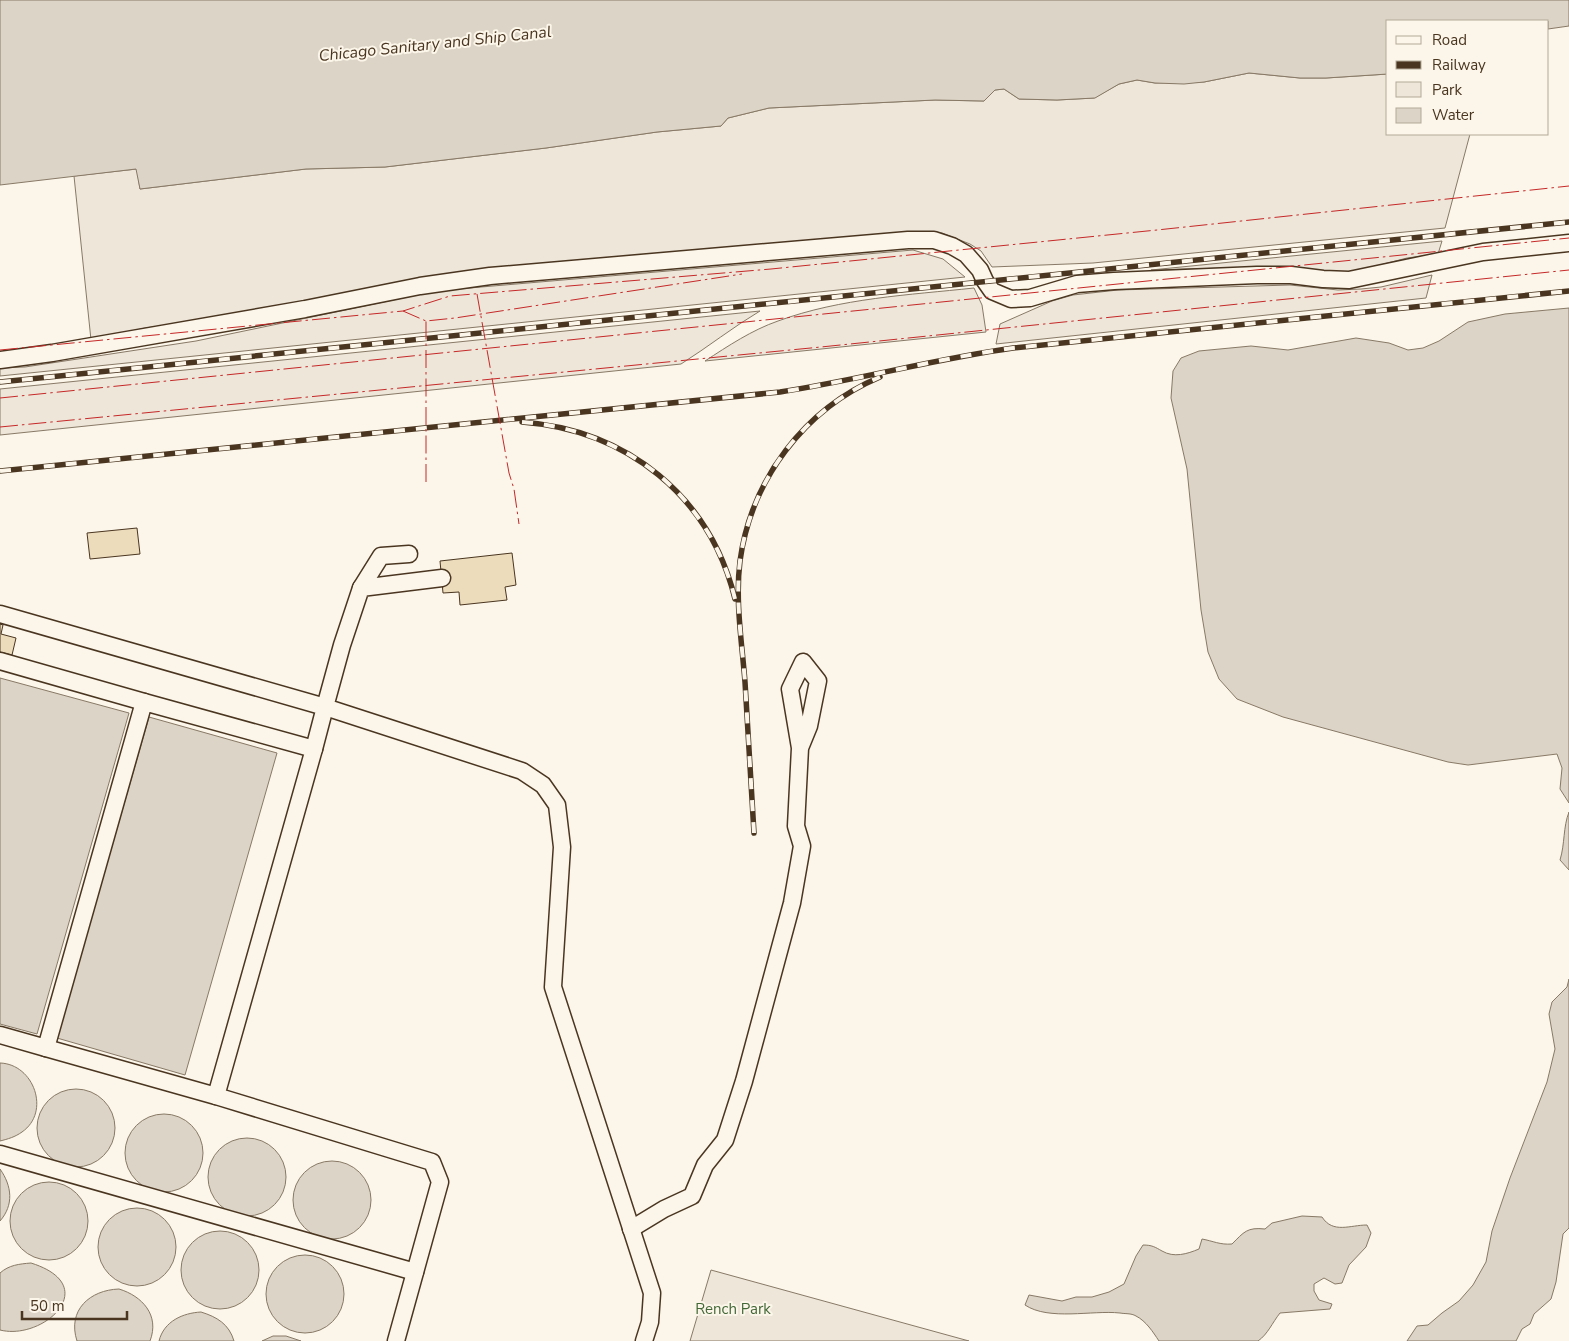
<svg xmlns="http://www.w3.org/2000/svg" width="1569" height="1341" font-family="'Nunito Sans',sans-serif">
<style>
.green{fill:#ede6d9;stroke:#887966}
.water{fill:#dcd4c6;stroke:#887966}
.building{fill:#ecdcbc;stroke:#4a3520}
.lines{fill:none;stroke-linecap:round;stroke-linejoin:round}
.minor-casing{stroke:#4a3520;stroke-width:19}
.minor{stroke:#fbf6e9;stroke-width:16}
.rail-casing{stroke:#4a3520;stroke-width:5.5}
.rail{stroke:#fbf6e9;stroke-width:4;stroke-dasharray:11;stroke-linecap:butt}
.power{stroke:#c62828;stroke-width:1;stroke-dasharray:18 4 2.5 4;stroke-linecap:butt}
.labels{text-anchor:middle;stroke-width:4;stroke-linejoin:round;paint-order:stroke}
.park-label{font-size:15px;fill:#436837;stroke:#fbf6e9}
.water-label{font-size:16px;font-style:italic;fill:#4a3520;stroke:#fbf6e9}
</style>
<rect width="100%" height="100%" fill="#fbf6e9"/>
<g class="green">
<path d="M1249 73 1300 78H1326L1388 74V134H1470L1445 228 1093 263 992 267 981 251 970 244 942 233H919L738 247 145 328 91 340 74 176 137 169 140 189 306 169 385 167 546 148 657 132 721 126 728 118 769 108 935 100 984 101 995 90 1004 89 1019 99 1057 100 1094 98 1119 84 1137 80 1155 83 1204 82Z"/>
<path d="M1442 241 1438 254 1407 258 1349 273 1299 268 1263 267 1151 270Z"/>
<path d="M913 250 943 259 965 277 0 376V368L25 367 196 341 422 294 458 289Z"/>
<path d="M1432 275 1426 298 996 344 1000 324 1052 301 1073 295 1118 290 1290 285 1338 290 1361 289 1381 287Z"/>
<path d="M974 288 982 305 986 332 705 361C728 346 752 330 778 321 841 298 909 295 974 288Z"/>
<path d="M760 311C733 327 708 347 681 364L0 435V389Z"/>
<path d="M711 1270 969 1341H690Z"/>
</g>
<g class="water">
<path d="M0 0H1569V26L1548 29V21H1388V74L1326 78H1300L1249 73 1204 82 1184 84 1155 83 1137 80 1119 84 1095 98 1057 100 1019 99 1004 89 995 90 984 101 935 100 769 108 728 118 721 126 657 132 546 148 385 167 306 169 140 189 136 169 0 185Z"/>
<path d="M1569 308V803L1560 789 1562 768 1557 754 1468 765 1448 762 1283 717 1237 699 1219 679 1208 652 1201 610 1187 469 1171 398 1173 371 1181 358 1199 351 1251 346 1288 350 1356 338 1389 343 1408 350 1423 348 1439 341 1468 322 1505 314Z"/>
<path d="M0 678 129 713 37 1034 0 1024Z"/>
<path d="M149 717 277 753 185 1075 57 1038Z"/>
<path d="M1569 812V870L1560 860C1565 844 1563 827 1569 812Z"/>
<path d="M1569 979V1228L1563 1234 1556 1282 1551 1299 1534 1314 1530 1324 1522 1329 1516 1341H1407L1417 1326 1428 1325 1442 1313 1459 1301 1473 1285 1486 1262 1492 1231 1510 1178 1547 1082 1555 1049 1549 1014 1552 1002 1567 987Z"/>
<path d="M0 1063C34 1064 51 1112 22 1132 15 1137 8 1139 0 1141Z"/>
<circle cx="76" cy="1128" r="39"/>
<circle cx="164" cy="1153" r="39"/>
<circle cx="247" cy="1177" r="39"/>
<circle cx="332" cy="1200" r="39"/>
<path d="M0 1169C12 1186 14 1205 0 1221Z"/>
<circle cx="49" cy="1221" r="39"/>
<circle cx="137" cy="1247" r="39"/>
<path d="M1302 1216 1322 1217C1333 1234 1350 1225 1367 1225L1371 1233 1366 1247 1349 1265 1342 1283 1335 1284 1324 1278 1314 1284V1291L1319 1300 1332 1304 1330 1309 1280 1313C1272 1323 1268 1334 1258 1341H1159C1153 1332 1146 1321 1136 1316 1131 1313 1125 1314 1120 1313 1092 1310 1049 1321 1025 1305L1029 1295 1062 1301 1076 1297H1092L1109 1292 1124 1284 1136 1256 1143 1245C1152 1245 1155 1247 1162 1251 1174 1258 1187 1254 1199 1249L1202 1239C1213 1241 1220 1245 1232 1244 1244 1232 1247 1227 1265 1229L1272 1223Z"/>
<circle cx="220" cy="1270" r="39"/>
<circle cx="305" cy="1294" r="39"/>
<path d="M31 1263C104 1286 43 1341 0 1330V1273C9 1265 19 1264 31 1263Z"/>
<path d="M119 1289C142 1296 160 1315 150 1341H77C67 1310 90 1290 119 1289Z"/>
<path d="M201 1312C217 1317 229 1324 234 1341H159C164 1321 183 1313 201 1312Z"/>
<path d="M273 1336H286L301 1341H262Z"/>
</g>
<g class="building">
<path d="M137 528 140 554 90 559 87 533Z"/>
<path d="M512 553 516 585 505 587 507 600 460 605 459 592 443 593 440 561Z"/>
<path d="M0 624 3 625 1 634 16 638 12 655 0 652Z"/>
</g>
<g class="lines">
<defs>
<g id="minor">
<path d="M0 360 52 353 305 309 420 286 490 276 908 240H934L952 246 966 254 980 270 985 281 992 291 1011 299 1030 298 1077 284 1114 281 1257 275H1291L1323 279 1349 280 1483 252 1569 243"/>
<path d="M442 578 361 588 342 645 325 707 522 771 543 785 557 805 562 847 553 987 652 1293 650 1322 644 1341"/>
<path d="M361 588 381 556 409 554"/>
<path d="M0 614 325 707 314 749"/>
<path d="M0 661 144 702"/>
<path d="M0 1035 46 1048 144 702 314 749 216 1096 432 1162 440 1182 396 1341"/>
<path d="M46 1048 216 1096"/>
<path d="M0 1154 415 1272"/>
<path d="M631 1229 664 1209 692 1196 705 1165 725 1140 744 1081 792 903 802 846 796 826 800 748 809 726 818 681 803 662 790 689 800 748"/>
</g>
</defs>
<use href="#minor" class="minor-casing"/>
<use href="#minor" class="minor"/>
<defs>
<g id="rail">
<path d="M0 382 1569 222"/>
<path d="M522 422C627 430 710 496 735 599"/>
<path d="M0 471 780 392C858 380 934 359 1013 348L1569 291"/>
<path d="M754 833C751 783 748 733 745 682 742 643 735 601 740 561 751 480 804 409 880 377"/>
</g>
</defs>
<use href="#rail" class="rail-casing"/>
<use href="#rail" class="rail"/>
<g class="power">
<path d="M477 294 509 473 514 489 519 524"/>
<path d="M403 311 426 321 455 318 742 274"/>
<path d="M0 350 403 311 450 296 771 269 1157 230 1569 186"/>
<path d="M0 398 1569 238"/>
<path d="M0 427 821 347 1569 270"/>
<path d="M426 482V321"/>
</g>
</g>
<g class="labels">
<g class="park-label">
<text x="733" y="1314">Rench Park</text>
</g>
<g class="water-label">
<text transform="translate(435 43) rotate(-6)" y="6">Chicago Sanitary and Ship Canal</text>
</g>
</g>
<rect x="1386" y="20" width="162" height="115" fill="#fbf6e9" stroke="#b4a999"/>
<rect x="1396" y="36" width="25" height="8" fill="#fbf6e9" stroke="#b4a999"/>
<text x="1432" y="45" font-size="15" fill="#4a3520">Road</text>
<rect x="1396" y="61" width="25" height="8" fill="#4a3520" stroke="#b4a999"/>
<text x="1432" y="70" font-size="15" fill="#4a3520">Railway</text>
<rect x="1396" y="82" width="25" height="15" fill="#ede6d9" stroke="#b4a999"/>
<text x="1432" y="95" font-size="15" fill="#4a3520">Park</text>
<rect x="1396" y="108" width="25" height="15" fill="#dcd4c6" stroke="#b4a999"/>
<text x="1432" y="120" font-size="15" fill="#4a3520">Water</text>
<path d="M22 1311v8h105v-8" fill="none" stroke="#4a3520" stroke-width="2.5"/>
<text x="30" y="1311" font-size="15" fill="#4a3520" stroke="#fbf6e9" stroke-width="4" paint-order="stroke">50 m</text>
</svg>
